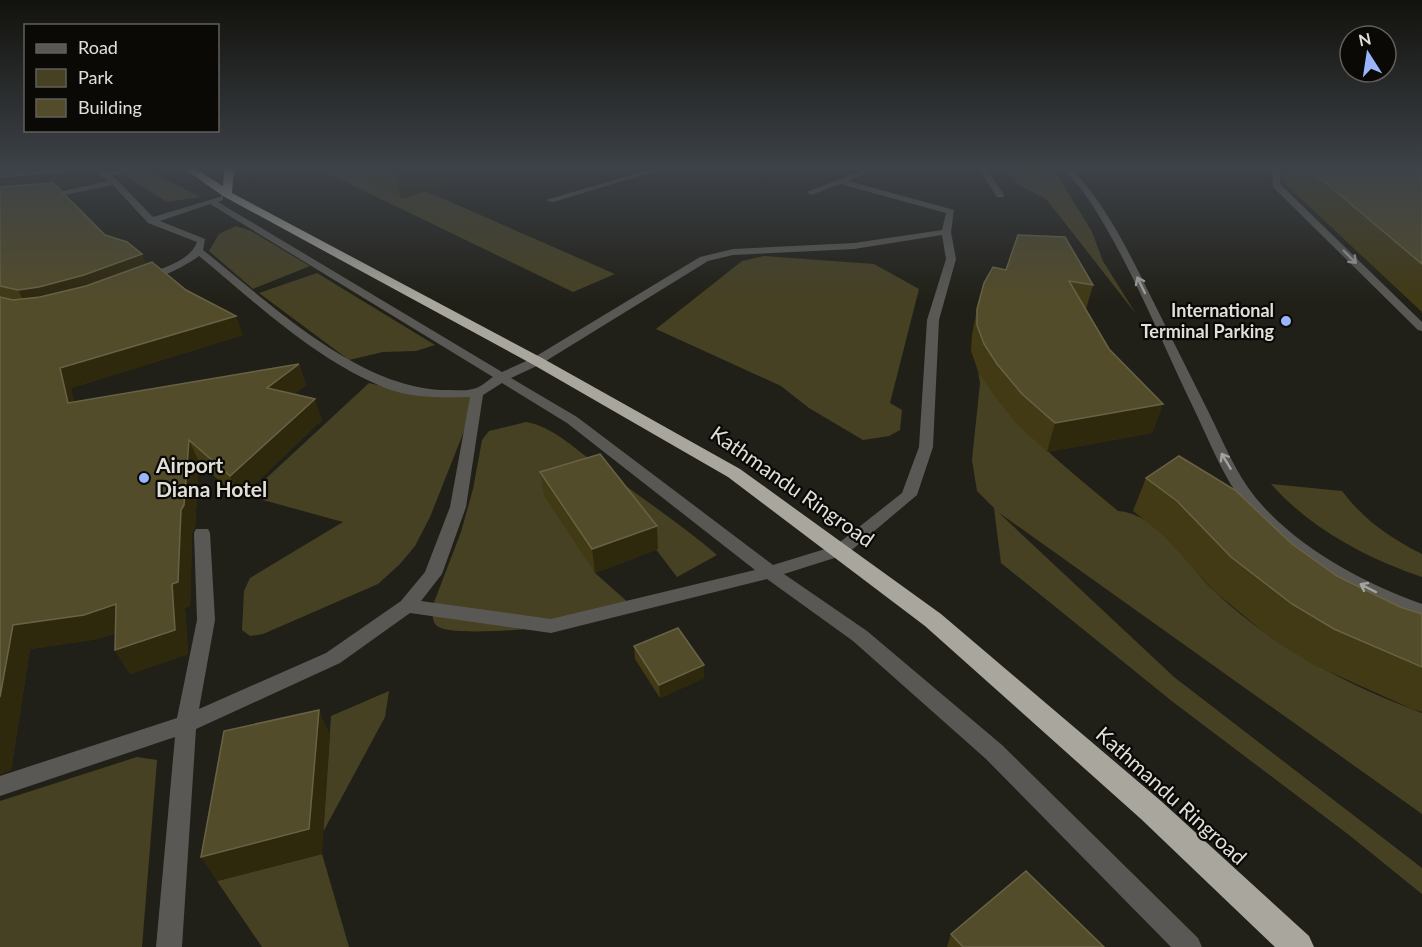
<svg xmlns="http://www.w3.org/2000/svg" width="1422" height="947" font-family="Lato,sans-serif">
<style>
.green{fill:#474123}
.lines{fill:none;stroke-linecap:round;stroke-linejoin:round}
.minor{fill:#595854;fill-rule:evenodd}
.highway{fill:#a9a79d;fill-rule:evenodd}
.wall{fill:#423a15}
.shaded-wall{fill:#2e280d}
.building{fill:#534c2a;stroke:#696346;stroke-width:1.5}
.oneway{stroke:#a3a29e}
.poi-dot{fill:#9ab5fd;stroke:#0a0906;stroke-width:2}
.labels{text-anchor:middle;stroke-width:4.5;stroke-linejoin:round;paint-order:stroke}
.far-poi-label{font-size:18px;font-weight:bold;fill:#e0dfda;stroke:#0a0906;text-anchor:end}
.poi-label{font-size:21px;font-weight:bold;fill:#e0dfda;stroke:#0a0906;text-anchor:start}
.street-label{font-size:21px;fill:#e0dfda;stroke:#0a0906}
</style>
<rect width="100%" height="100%" fill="#212018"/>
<g class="green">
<path d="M317 168H356L389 175 615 274 573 292Z"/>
<path d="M1003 168H1051L1055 171 1092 232 1103 261 1136 314 1047 200 1018 184Z"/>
<path d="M147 169 200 197 167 202 122 174Z"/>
<path d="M236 226 251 231 310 266 253 289 209 251 219 234Z"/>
<path d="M764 256 874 264 919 289 890 403 902 410 900 430 889 436 863 440 809 408 781 386 656 329 742 261Z"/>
<path d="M317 273 435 345 416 351 383 352 349 360 259 293Z"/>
<path d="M978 371C1016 429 1065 467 1118 511 1159 514 1186 564 1214 591 1273 647 1346 685 1422 713V814L998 512 1174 677 1422 868V894L1349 835 1173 702 1001 563 994 508 977 491 972 460 980 383Z"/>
<path d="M369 383 408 392 472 396 470 416 430 517 415 546 400 564 378 584 263 634 250 636 242 630 244 591 250 578 343 522 263 500 258 486Z"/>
<path d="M526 422C553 426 580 453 601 468 640 497 681 524 717 555L677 577 601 477 595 573 631 605C615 611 599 617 583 622 564 627 451 638 437 626 431 621 433 612 433 605L461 532 473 489 482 440 489 431Z"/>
<path d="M1271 484 1342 491C1364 520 1390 538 1422 554V577C1366 558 1310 528 1271 484Z"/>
<path d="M389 691 385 717 323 832 331 716Z"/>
<path d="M137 757 157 760 142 947H0V801Z"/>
<path d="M322 854 349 947H262L217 881Z"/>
</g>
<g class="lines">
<g class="minor">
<path d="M93 168H102L107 172 140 168 112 175 153 217 223 196V200L218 202 502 372 533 358 700 257 733 249 854 243 942 230 946 213 840 184 811 195 807 192 868 168H878L848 181 954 210 951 232 956 259 939 320 933 447 917 495 847 554 784 574 867 631 1002 745 1198 938 1202 947H1171L986 759 853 641 767 579 551 633 410 613 340 663 196 729 182 947H156L175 737 0 796V776L177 718 197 620 194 533 196 529H208L210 533 215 620 199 709 326 653 401 601 425 572 450 507 470 397C444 398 413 398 388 389 318 362 256 303 199 256 187 265 156 282 141 280V276C159 269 190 262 197 242L148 223 113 185 45 199 41 196 108 181ZM210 204 493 377C487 381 480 388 473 389 466 391 457 390 450 390 361 392 269 302 203 250L205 239 160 221ZM942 235 946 259 927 320 919 447 902 493 835 546 773 565 577 417 511 378 541 364 708 261 733 255 854 249ZM502 383 567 423 755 570 551 619 421 601 442 574 466 507 483 395Z"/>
<path d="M655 168H666L553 202 546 200Z"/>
<path d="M978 168H986L1004 195 1003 197H997Z"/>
<path d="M1063 168H1071C1107 206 1129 252 1152 299 1171 337 1190 375 1209 413 1223 441 1235 472 1255 497 1297 548 1361 582 1422 604V618C1357 598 1287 558 1244 504 1222 475 1209 440 1193 407 1162 343 1134 272 1096 211 1087 195 1075 182 1063 168Z"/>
<path d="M1272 168H1281L1280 184 1422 322V331L1418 330 1273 187Z"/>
</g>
<path class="highway" d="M183 168H194L223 186 224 168H234L232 193 542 358 740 469 941 614 1161 801 1309 936 1314 947H1275L1141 819 925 626 728 477 532 364 223 196Z"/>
</g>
<g class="wall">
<path d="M0 168 88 183 59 188 105 235 142 254 146 264 243 335 71 388 74 402 299 364 306 385 294 394 322 420 239 499 199 462 195 527 192 533 190 606 185 608 188 654 130 674 115 650V633L98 639 30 649 11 770 0 774Z"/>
<path d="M339 168H459L461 181 401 199Z"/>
<path d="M1287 168H1422V312L1282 181Z"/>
<path d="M993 267 1093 285 1086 309 1109 349 1163 404 1152 433 1047 452 1015 422 991 391 978 371 971 351 972 335 977 309Z"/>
<path d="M540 472 658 549 595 573 544 496Z"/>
<path d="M1146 478 1292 544 1337 576 1400 607 1422 614V712L1412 709 1312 664 1272 639 1214 591 1163 535 1133 511Z"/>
<path d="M634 646 704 665V678L660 698 635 659Z"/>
<path d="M951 934 1104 947H947Z"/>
</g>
<g class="shaded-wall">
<path d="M81 168 88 183 64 188 0 194V177Z"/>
<path d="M401 168H459L461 181 401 199 395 169Z"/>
<path d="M142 254 150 272 28 309 18 290Z"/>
<path d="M236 316 243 335 71 388 80 425 68 403 60 368Z"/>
<path d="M299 364 306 385 275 409 267 388Z"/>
<path d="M315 399 322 420 239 499 230 476Z"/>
<path d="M1163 404 1152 433 1047 452 1055 423Z"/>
<path d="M189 440 199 462 195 527 192 533 190 606 185 608 188 654 130 674 115 650 172 584Z"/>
<path d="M657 526 658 549 595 573 592 549Z"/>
<path d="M116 604 130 628 98 639 30 649 11 770 0 774V697L13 625Z"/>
<path d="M704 665V678L660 698 659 685Z"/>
<path d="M319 710 330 735 322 854 217 881 201 857Z"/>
</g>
<g class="building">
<path d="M0 168H81L57 172 0 177Z"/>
<path d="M1308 168H1422V264Z"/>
<path d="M53 183 105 235 127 242 142 254 84 275 39 287 18 290 0 286V187Z"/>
<path d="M1018 235 1065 237 1093 285 1069 281 1109 349 1163 404 1055 423 1022 394 997 364 984 344 977 325V309L984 283 993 267 1006 270Z"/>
<path d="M152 262 186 290 236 316 60 368 68 403 299 364 267 388 315 399 230 476 189 440 184 505 181 510 178 582 172 584 175 630 115 650 116 604 84 615 13 625 0 697V297L13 300 40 297 86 286Z"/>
<path d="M600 454 657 526 592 549 540 472Z"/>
<path d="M1179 456 1235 490 1292 544 1337 576 1400 607 1422 614V667L1334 629 1292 604 1231 557 1177 501 1146 478Z"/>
<path d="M678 628 704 665 659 685 634 646Z"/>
<path d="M319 710 309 829 201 857 224 731Z"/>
<path d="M1026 871 1104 947H963L951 934Z"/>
</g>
<defs><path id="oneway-shaft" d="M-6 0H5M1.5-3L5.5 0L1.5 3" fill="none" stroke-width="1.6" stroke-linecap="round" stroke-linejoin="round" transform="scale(1.5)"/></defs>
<g class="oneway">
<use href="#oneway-shaft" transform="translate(1350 257) rotate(45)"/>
<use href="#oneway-shaft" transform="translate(1141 285) rotate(-116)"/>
<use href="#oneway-shaft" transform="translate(1226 461) rotate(-121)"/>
<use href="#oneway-shaft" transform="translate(1368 588) rotate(-153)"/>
</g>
<linearGradient id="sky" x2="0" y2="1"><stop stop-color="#12120d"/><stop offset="0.56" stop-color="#3d4248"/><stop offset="1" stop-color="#3d4248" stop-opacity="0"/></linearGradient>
<rect width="1422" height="300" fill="url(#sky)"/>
<g class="poi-dot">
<circle cx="1286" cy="321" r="6"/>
<circle cx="144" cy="478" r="6"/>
</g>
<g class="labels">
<g class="far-poi-label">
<text x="1274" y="317">International<tspan x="1274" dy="21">Terminal Parking</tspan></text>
</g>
<g class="poi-label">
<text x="156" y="473">Airport<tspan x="156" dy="24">Diana Hotel</tspan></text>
</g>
<g class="street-label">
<text transform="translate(792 487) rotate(35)" y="7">Kathmandu Ringroad</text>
<text transform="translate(1171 796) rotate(42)" y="7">Kathmandu Ringroad</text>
</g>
</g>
<rect x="24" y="24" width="195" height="108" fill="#0a0906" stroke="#605f5b" stroke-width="1.5"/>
<rect x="36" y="44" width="30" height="9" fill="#595854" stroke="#605f5b" stroke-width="1.5"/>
<text x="78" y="54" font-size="18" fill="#e0dfda">Road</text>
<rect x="36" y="69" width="30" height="18" fill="#474123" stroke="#605f5b" stroke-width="1.5"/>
<text x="78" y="84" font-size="18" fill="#e0dfda">Park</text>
<rect x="36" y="99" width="30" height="18" fill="#534c2a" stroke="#605f5b" stroke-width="1.5"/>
<text x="78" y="114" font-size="18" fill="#e0dfda">Building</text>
<g transform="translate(1368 54) rotate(348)"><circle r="28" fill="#0a0906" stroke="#605f5b" stroke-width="1.5"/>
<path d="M0-4.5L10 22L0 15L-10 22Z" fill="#9ab5fd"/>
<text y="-9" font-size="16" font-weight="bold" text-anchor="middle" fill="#e0dfda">N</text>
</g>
</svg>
